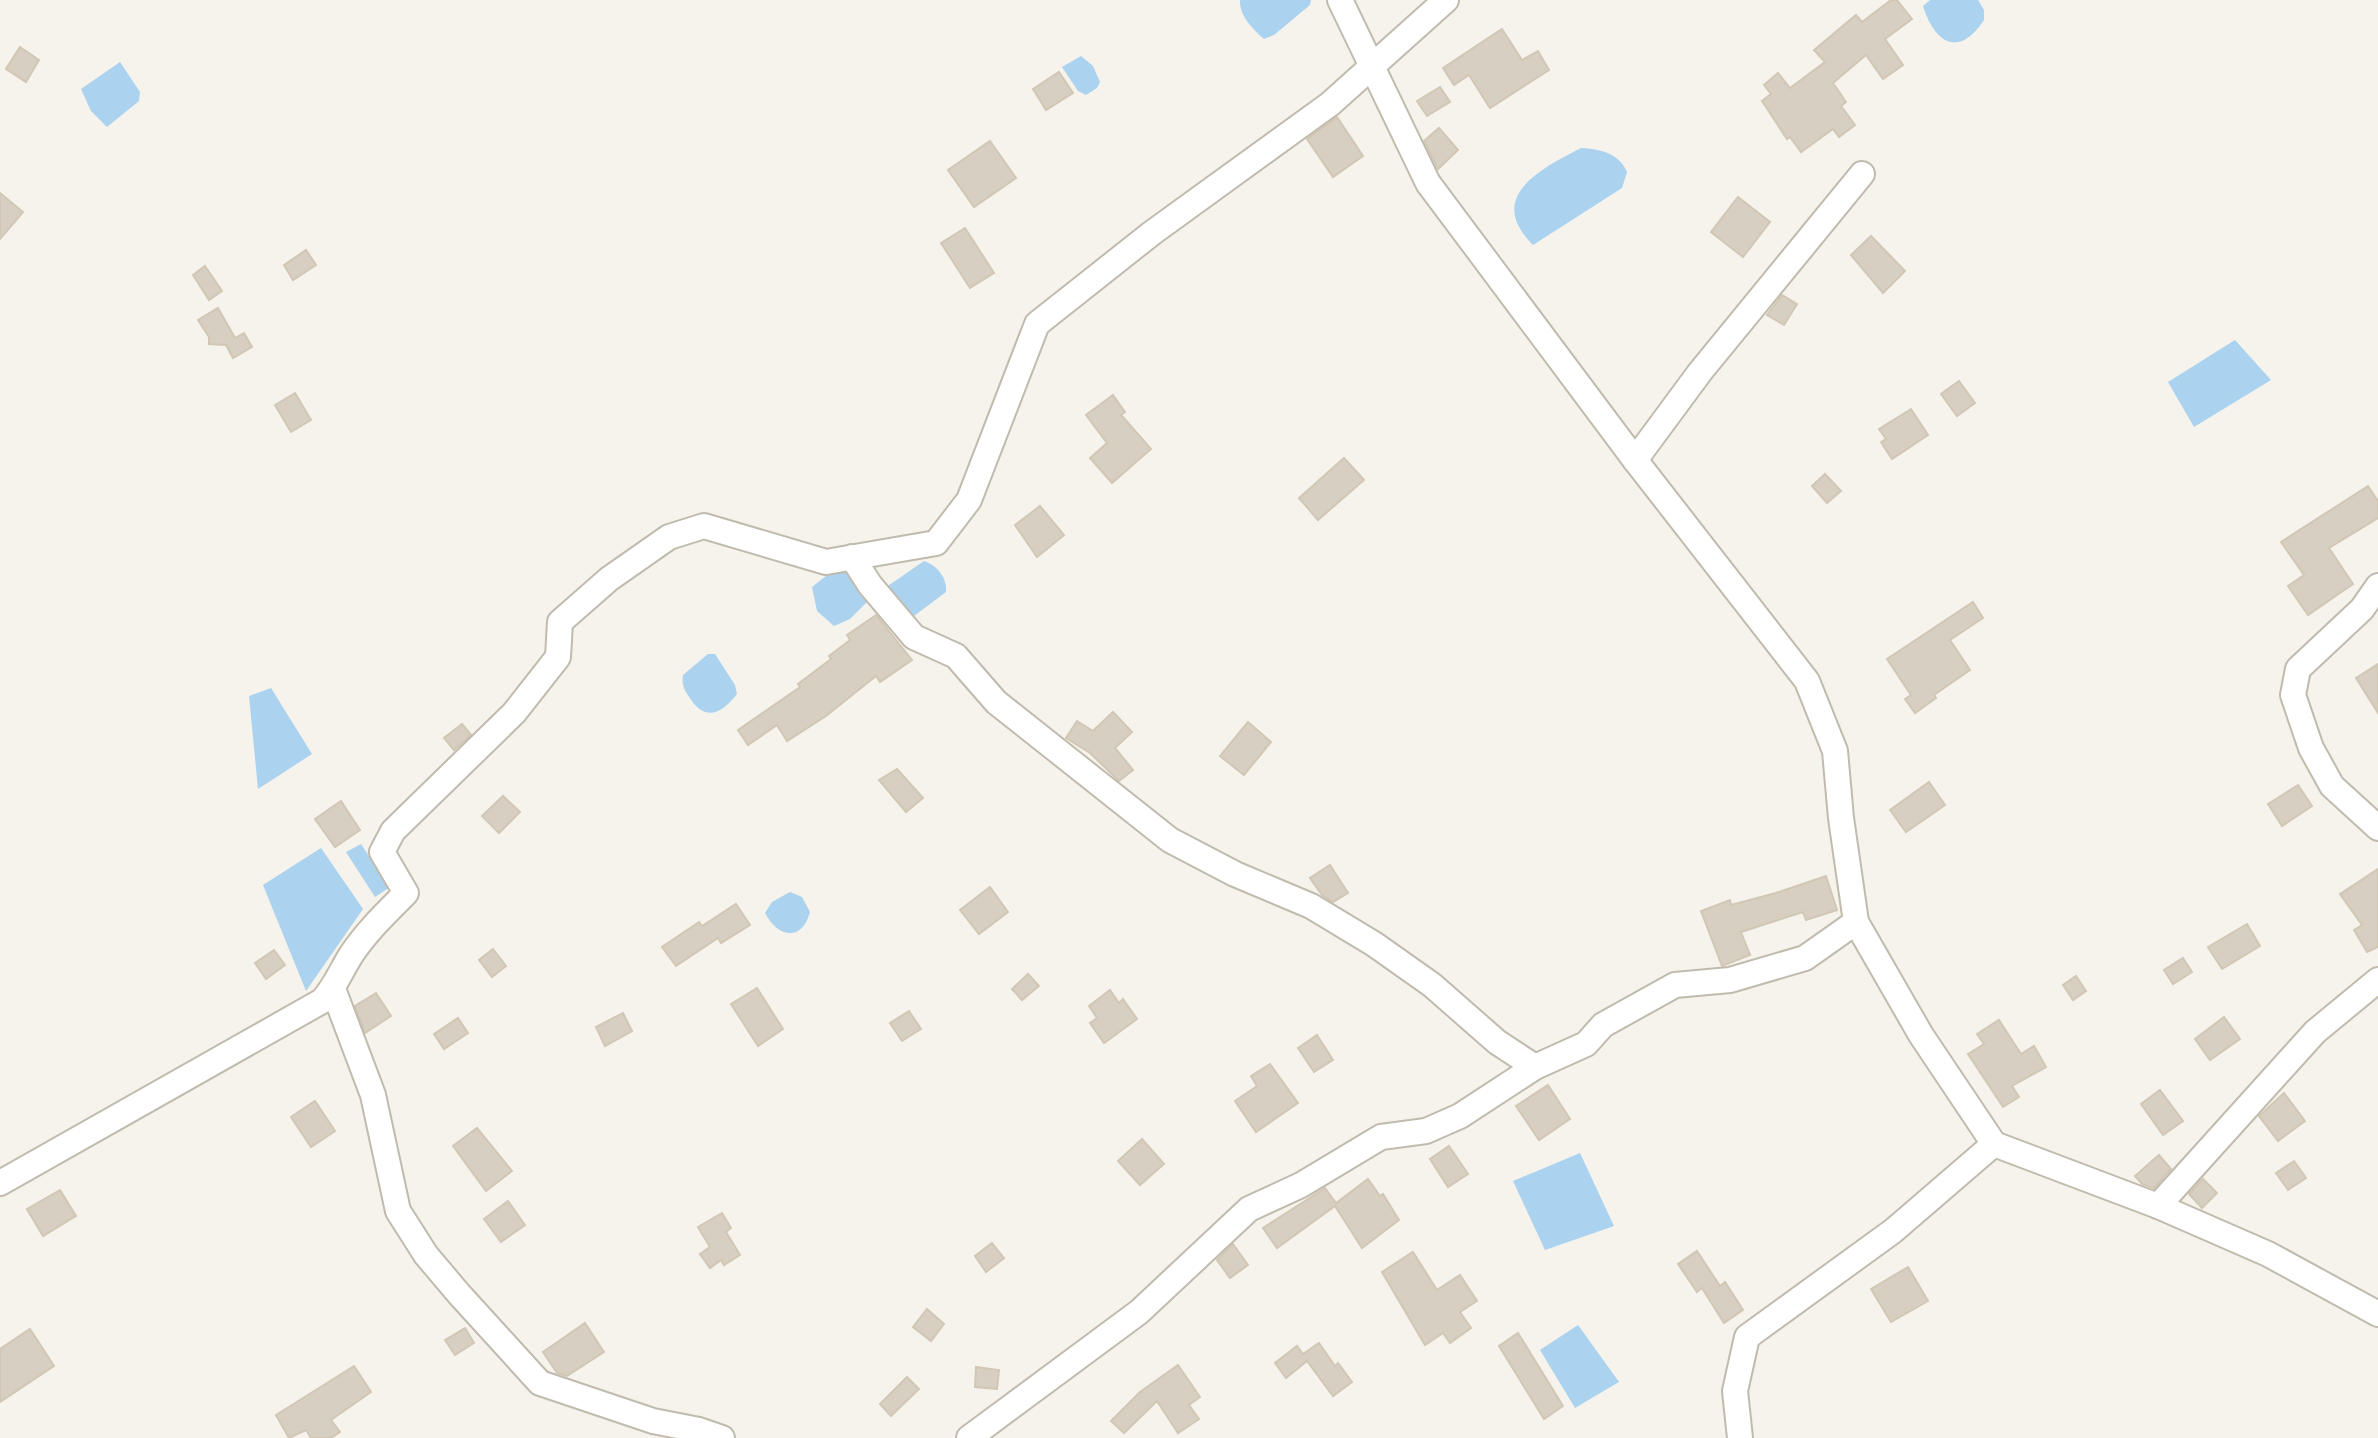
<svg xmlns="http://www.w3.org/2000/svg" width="2378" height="1438" font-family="Mulish,sans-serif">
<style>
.water{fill:#abd2ef}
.building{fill:#d7cfc1;stroke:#d2c7b5;stroke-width:2}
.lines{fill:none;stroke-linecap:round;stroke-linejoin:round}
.minor-casing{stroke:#c1bbae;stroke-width:28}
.minor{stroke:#fff;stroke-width:24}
</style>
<rect width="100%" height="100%" fill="#f5f3ec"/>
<g class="water">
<path d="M1240 0H1311L1310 5 1274 35 1264 39C1253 30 1239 15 1240 0Z"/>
<path d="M1930 0H1978L1984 10V20C1959 58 1935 44 1923 6Z"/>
<path d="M1081 56 1093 66 1100 82 1097 88 1086 95 1078 91 1062 67Z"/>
<path d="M120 62 140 92 139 101 107 127 91 111 81 89Z"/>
<path d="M1581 148C1600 149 1619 153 1627 172L1622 188 1533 245C1485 197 1540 169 1581 148Z"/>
<path d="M2235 340 2271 380 2194 427 2168 382Z"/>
<path d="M924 561C938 566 947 578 946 592L910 619 882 590Z"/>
<path d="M836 568H843L867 602 850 619 834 626 817 611 812 587Z"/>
<path d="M708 654H715L735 685 737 694C723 712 707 722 692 701 686 693 681 686 683 675Z"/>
<path d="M271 688 312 754 258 789 249 696Z"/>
<path d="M361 844 390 887 375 897 346 852Z"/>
<path d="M321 848 363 909 306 991 263 885Z"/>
<path d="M790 892 802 897 810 912C802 942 778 938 765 913L772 902Z"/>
<path d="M1580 1153 1614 1226 1545 1250 1513 1181Z"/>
<path d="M1578 1325 1619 1382 1575 1408 1540 1350Z"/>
</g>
<g class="building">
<path d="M1891 0H1897L1912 19 1885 39 1903 65 1883 79 1866 55 1833 83 1846 102 1841 106 1855 125 1839 137 1833 129 1801 152 1790 137 1787 139 1762 101 1771 94 1764 85 1778 73 1790 88 1825 62 1814 50 1856 15 1862 22Z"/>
<path d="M1502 29 1522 60 1538 51 1549 70 1490 108 1469 75 1454 85 1443 68Z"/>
<path d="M20 47 39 60 26 82 6 69Z"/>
<path d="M1059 72 1073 93 1046 110 1033 89Z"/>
<path d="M1440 87 1450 102 1427 116 1417 101Z"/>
<path d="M1337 117 1363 156 1333 177 1307 139Z"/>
<path d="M1439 128 1458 150 1438 169 1424 141Z"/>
<path d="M990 141 1016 178 974 207 948 170Z"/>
<path d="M0 193 23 212 0 239Z"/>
<path d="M1738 197 1770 222 1743 257 1711 232Z"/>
<path d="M965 228 994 273 970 288 941 243Z"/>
<path d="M1871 236 1905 271 1883 293 1851 255Z"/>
<path d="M306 250 316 265 293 280 284 265Z"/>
<path d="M205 266 222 291 209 300 193 275Z"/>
<path d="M1782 295 1797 304 1784 325 1767 315Z"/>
<path d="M218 308 235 338 244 333 252 347 233 358 226 345 209 344V337L198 320Z"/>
<path d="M1959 381 1975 403 1957 416 1941 394Z"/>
<path d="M295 393 311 420 291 432 275 405Z"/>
<path d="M1113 395 1125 412 1121 415 1151 449 1112 483 1090 458 1107 443 1086 415Z"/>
<path d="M1911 409 1928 435 1892 459 1881 442 1886 439 1879 429Z"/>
<path d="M1344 458 1364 480 1318 520 1299 498Z"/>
<path d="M1825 474 1841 491 1827 503 1812 486Z"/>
<path d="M2368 486 2378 501V518L2329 548 2353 584 2308 615 2288 586 2304 575 2281 542Z"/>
<path d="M1040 506 1064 535 1037 557 1015 525Z"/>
<path d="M1973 602 1983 618 1950 640 1970 670 1934 695 1936 698 1915 713 1905 699 1911 695 1887 659Z"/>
<path d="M876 615 912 660 880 682 876 676 826 716 787 741 777 725 748 745 738 730 800 687 798 684 831 659 829 656 850 640 847 635Z"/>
<path d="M2378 664V713L2356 678Z"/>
<path d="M1113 712 1132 732 1115 748 1133 770 1119 781 1090 753 1066 738 1077 721 1093 731Z"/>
<path d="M1248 722 1271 742 1244 775 1220 756Z"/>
<path d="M462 724 471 735 454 750 444 738Z"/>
<path d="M897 769 923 798 906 812 879 780Z"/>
<path d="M1929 782 1945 805 1906 832 1890 810Z"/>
<path d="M2298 785 2312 806 2282 826 2268 804Z"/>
<path d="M503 796 520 812 499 833 482 816Z"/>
<path d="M341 801 360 830 335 847 315 819Z"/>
<path d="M1330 865 1348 893 1333 902 1322 895 1310 878Z"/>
<path d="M2378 869V947L2367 952 2354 930 2362 925 2340 894Z"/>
<path d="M1826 876 1837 910 1806 920 1803 912 1741 932 1750 955 1722 966 1701 911 1730 900 1731 905 1776 893Z"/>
<path d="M990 887 1008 912 979 934 960 910Z"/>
<path d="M736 904 750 925 721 943 718 938 676 966 662 947 699 922 702 926Z"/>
<path d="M2247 924 2260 946 2222 969 2208 947Z"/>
<path d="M493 949 506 966 492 977 479 960Z"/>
<path d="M274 950 285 965 266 979 255 963Z"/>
<path d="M2183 958 2192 972 2173 984 2164 970Z"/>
<path d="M1028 974 1039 986 1022 1000 1012 989Z"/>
<path d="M2076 976 2086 991 2073 1000 2063 985Z"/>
<path d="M757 988 783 1029 758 1046 731 1004Z"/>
<path d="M1110 990 1119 1003 1123 999 1137 1019 1104 1043 1090 1023 1097 1018 1089 1006Z"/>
<path d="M376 993 391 1016 365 1033 355 1006Z"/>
<path d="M909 1011 921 1029 902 1041 890 1023Z"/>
<path d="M623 1013 632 1031 605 1046 596 1027Z"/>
<path d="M2224 1017 2240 1039 2210 1060 2195 1039Z"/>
<path d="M458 1018 468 1033 444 1049 434 1034Z"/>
<path d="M1999 1020 2021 1054 2034 1046 2046 1067 2012 1086 2019 1097 2003 1107 1968 1054 1984 1044 1977 1034Z"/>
<path d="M1317 1035 1333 1060 1314 1072 1298 1048Z"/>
<path d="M1270 1064 1298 1103 1256 1132 1235 1101 1257 1086 1251 1076Z"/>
<path d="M1548 1085 1570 1119 1539 1140 1516 1106Z"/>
<path d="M2160 1090 2183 1121 2163 1135 2141 1104Z"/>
<path d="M2284 1093 2305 1121 2278 1141 2259 1116Z"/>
<path d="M315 1101 335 1131 311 1147 291 1117Z"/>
<path d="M477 1128 512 1171 486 1191 453 1146Z"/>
<path d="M1142 1139 1164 1164 1140 1185 1118 1161Z"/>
<path d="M1449 1146 1468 1174 1448 1187 1430 1159Z"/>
<path d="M2159 1155 2171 1169 2154 1188 2142 1184 2135 1176Z"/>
<path d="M2294 1161 2306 1178 2288 1190 2276 1173Z"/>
<path d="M1368 1179 1380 1196 1383 1194 1399 1220 1362 1248 1335 1206 1277 1248 1263 1228 1325 1188 1336 1203Z"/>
<path d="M2203 1179 2217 1193 2202 1208 2189 1194Z"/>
<path d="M60 1190 76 1216 43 1236 27 1209Z"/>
<path d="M508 1201 525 1225 501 1242 484 1219Z"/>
<path d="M722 1213 731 1228 726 1232 740 1255 724 1265 721 1260 710 1268 700 1254 710 1247 698 1227Z"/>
<path d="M992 1243 1004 1258 986 1272 975 1256Z"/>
<path d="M1233 1244 1248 1265 1230 1278 1217 1260Z"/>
<path d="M1697 1251 1720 1286 1725 1282 1743 1310 1724 1323 1702 1288 1697 1292 1678 1264Z"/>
<path d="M1413 1252 1437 1290 1460 1275 1477 1301 1460 1312 1471 1328 1450 1343 1443 1333 1425 1345 1382 1272Z"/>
<path d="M1908 1267 1928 1301 1891 1322 1871 1289Z"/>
<path d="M927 1309 944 1324 931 1341 913 1327Z"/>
<path d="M585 1323 604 1352 567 1376 557 1373 543 1352Z"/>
<path d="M465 1328 474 1343 455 1355 445 1340Z"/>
<path d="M30 1329 54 1366 0 1402V1349Z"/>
<path d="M1518 1333 1563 1406 1544 1419 1499 1346Z"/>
<path d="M1319 1343 1335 1366 1338 1363 1352 1382 1333 1396 1307 1361 1286 1378 1275 1363 1297 1346 1303 1354Z"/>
<path d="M1178 1365 1200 1397 1189 1405 1199 1419 1178 1433 1157 1401 1124 1433 1111 1421 1140 1392Z"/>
<path d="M354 1366 371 1392 331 1420 340 1432 331 1438H311L306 1430 289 1438 276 1415Z"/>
<path d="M976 1367 999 1370 997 1389 975 1387Z"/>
<path d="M907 1377 919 1389 891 1416 880 1404Z"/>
</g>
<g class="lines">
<defs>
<g id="minor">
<path d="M1340 0 1428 183 1635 460 1807 681 1835 751 1841 818 1856 922 1921 1035 1994 1144 2158 1206 2268 1254 2378 1314"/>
<path d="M1635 460 1700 372 1862 174"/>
<path d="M852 557 870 585 914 637 956 656 996 702 1170 840 1235 874 1311 906 1374 944 1432 985 1497 1042 1535 1067 1586 1044 1603 1025 1675 985 1730 980 1805 958 1856 922"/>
<path d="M2378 586 2362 609 2298 669 2293 695 2311 748 2332 786 2378 828"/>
<path d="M333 989 373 1095 398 1211 426 1255 459 1294 540 1383 653 1421 699 1430 722 1438"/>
<path d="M0 1183 322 1001C335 987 341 971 351 955 367 931 386 913 406 893L382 852 393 831 514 713 558 657 560 622 609 579 669 537 704 526 826 562 936 543 969 500 1037 324 1152 233 1330 104 1446 0"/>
<path d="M2158 1206 2315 1032 2378 980"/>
<path d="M969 1438 1139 1312 1249 1209 1301 1185 1381 1137 1426 1131 1460 1116 1535 1067"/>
<path d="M1740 1438 1735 1391 1747 1337 1893 1231 1994 1144"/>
</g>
</defs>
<use href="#minor" class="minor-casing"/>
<use href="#minor" class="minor"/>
</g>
</svg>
